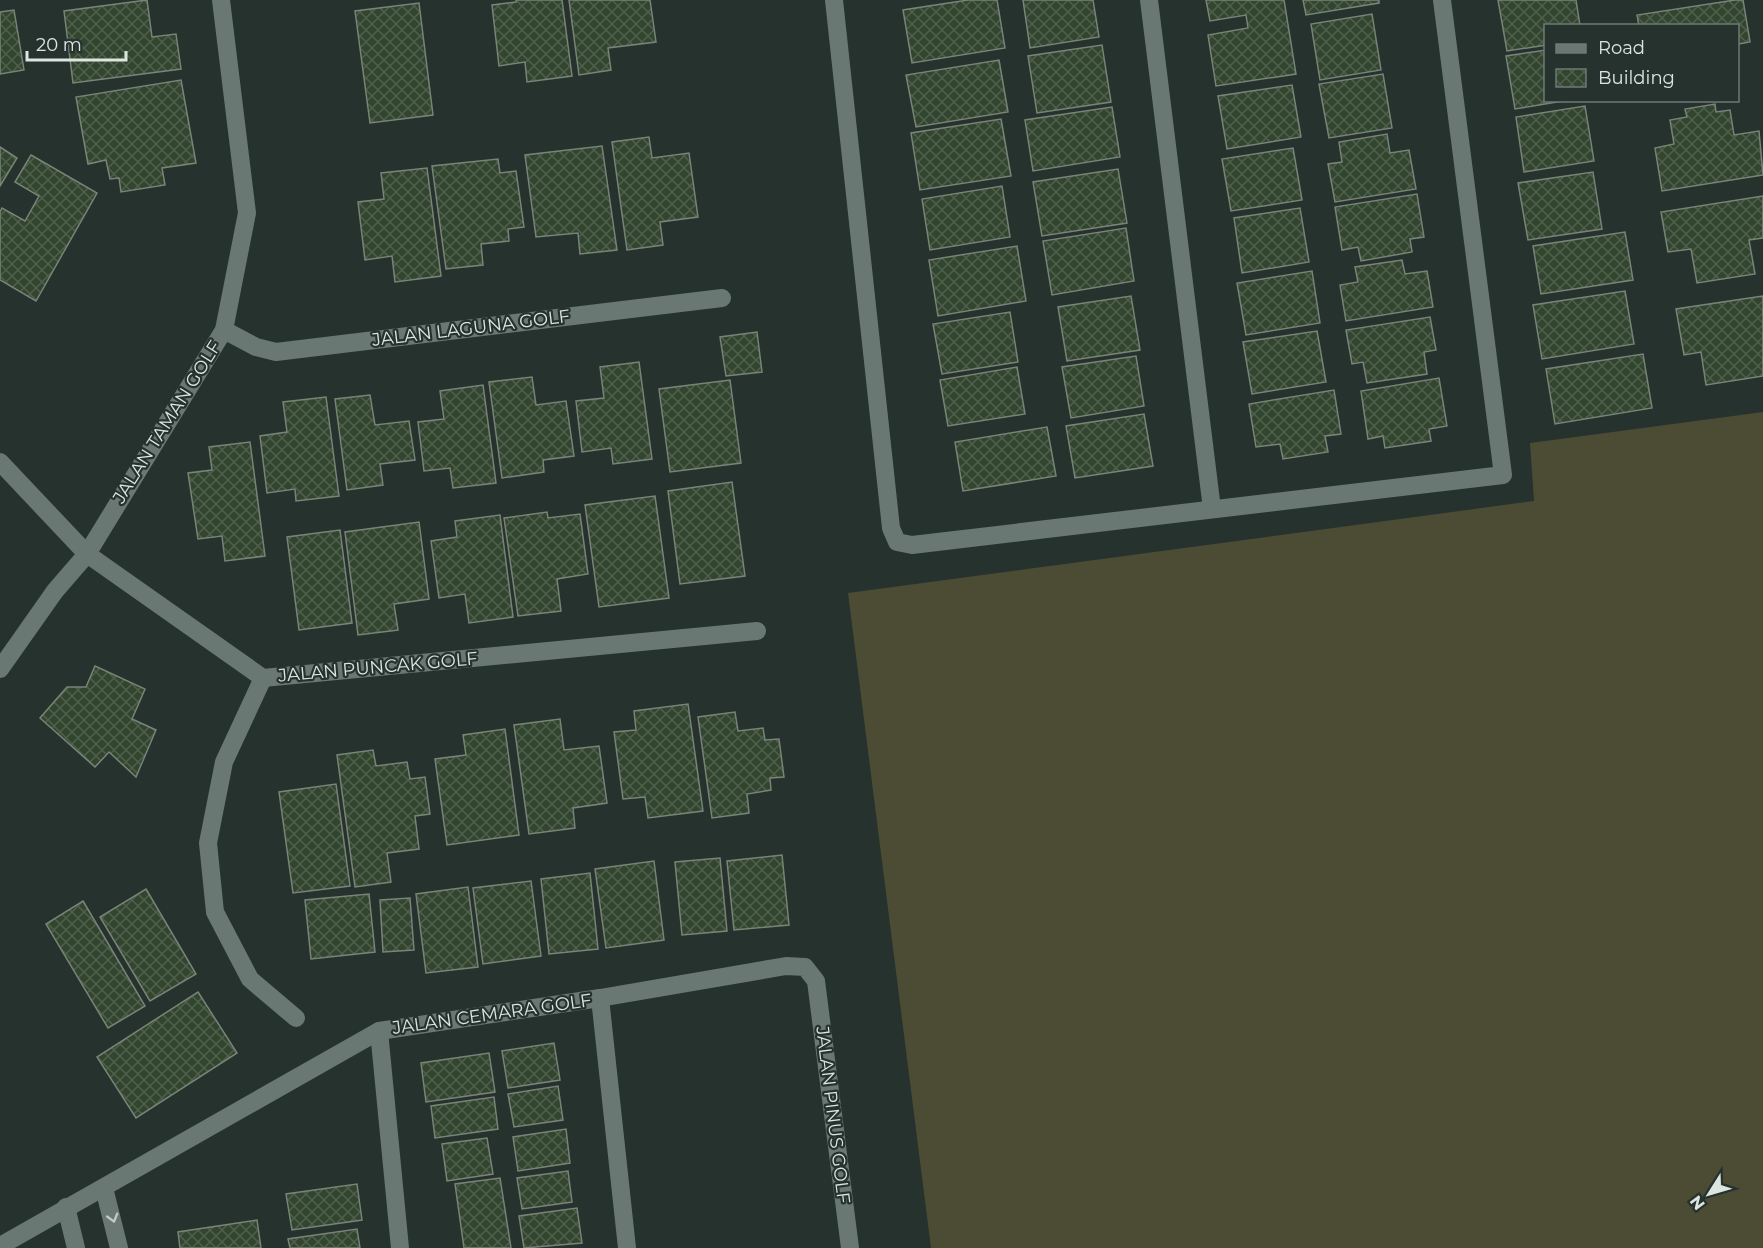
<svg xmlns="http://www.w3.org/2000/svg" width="1763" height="1248" font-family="Montserrat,sans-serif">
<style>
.grass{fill:#4c4c34}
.building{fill:url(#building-cross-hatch);stroke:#7a8378;stroke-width:1.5}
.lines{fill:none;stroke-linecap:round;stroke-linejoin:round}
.minor{stroke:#697873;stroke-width:18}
.oneway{stroke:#c0cac6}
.labels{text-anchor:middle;stroke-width:4.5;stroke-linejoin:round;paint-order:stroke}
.street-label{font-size:18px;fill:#dde5e2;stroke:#25322e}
</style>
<defs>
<pattern id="building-cross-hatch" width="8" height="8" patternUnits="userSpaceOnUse" patternTransform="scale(1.5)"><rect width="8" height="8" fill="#32452e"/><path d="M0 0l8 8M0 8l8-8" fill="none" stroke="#4f604c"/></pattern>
</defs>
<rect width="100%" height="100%" fill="#25322e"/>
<path class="grass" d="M1763 412V1248H931L848 593 1534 501 1530 443Z"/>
<g class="building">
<path d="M147 0 152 37 176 34 181 69 73 83 64 11Z"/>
<path d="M516 0H562L572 76 527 82 525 62 499 66 492 5 516 2Z"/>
<path d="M569 0H650L656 42 608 48 611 70 579 75Z"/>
<path d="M968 0H997L1005 48 912 63 903 10Z"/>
<path d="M1023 0H1093L1099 37 1030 48Z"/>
<path d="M1206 0H1284L1296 74 1216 86 1208 35 1248 28 1246 15 1210 21Z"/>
<path d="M1303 0H1379V3L1306 15Z"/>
<path d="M1498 0H1576L1580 26H1546V45L1507 51Z"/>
<path d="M1735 0H1743L1750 42 1738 44V26H1639L1637 15Z"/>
<path d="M419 3 433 115 370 123 355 11Z"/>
<path d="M14 10 24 70 0 74V12Z"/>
<path d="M1372 14 1381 70 1320 80 1311 24Z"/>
<path d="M1102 45 1111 102 1037 113 1028 56Z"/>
<path d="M1546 50V100H1569L1515 109 1506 56Z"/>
<path d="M999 60 1008 112 916 127 906 75Z"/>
<path d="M1383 74 1392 128 1329 138 1319 84Z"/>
<path d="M181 80 196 163 162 168 165 185 121 192 119 178 110 179 106 160 88 164 76 97Z"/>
<path d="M1292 85 1301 137 1227 149 1218 96Z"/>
<path d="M1715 104 1716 112 1730 110 1734 135 1759 131 1763 175 1662 191 1655 148 1674 144 1670 120 1687 117 1685 109Z"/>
<path d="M1585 106 1594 161 1524 172 1516 117Z"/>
<path d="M1112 107 1120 157 1033 171 1025 120Z"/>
<path d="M1001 119 1011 176 920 190 911 133Z"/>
<path d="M1387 134 1390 153 1409 150 1416 189 1335 202 1328 164 1342 162 1339 142Z"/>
<path d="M649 137 652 158 689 153 698 217 660 222 663 245 627 250 612 142Z"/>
<path d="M602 146 617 250 580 254 578 233 536 237 525 155Z"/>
<path d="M0 147 17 158 0 186Z"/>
<path d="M1293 148 1302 200 1231 211 1222 159Z"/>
<path d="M31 155 97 193 36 301 0 280V212L2 208 25 221 39 196 15 182Z"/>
<path d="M498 159 500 173 516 171 524 227 508 229 509 241 481 244 483 265 446 269 432 166Z"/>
<path d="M427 168 441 276 395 282 392 256 365 260 358 202 384 199 381 173Z"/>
<path d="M1118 169 1127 223 1042 236 1033 182Z"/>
<path d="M1593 172 1602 229 1528 240 1518 183Z"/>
<path d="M1002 186 1010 237 930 250 922 199Z"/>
<path d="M1417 194 1424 237 1410 239 1412 252 1361 261 1358 247 1342 250 1335 207Z"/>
<path d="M1763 196V238L1749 240 1755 274 1697 283 1691 249 1668 252 1661 212Z"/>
<path d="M1300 208 1309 262 1242 273 1234 218Z"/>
<path d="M1126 228 1134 281 1052 295 1043 241Z"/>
<path d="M1625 232 1633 280 1541 294 1533 246Z"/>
<path d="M1017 246 1026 301 938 316 929 260Z"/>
<path d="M1402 260 1405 274 1427 271 1433 307 1346 321 1340 285 1358 282 1355 267Z"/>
<path d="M1312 271 1320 323 1246 335 1237 283Z"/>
<path d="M1625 291 1634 344 1542 359 1533 305Z"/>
<path d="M1131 296 1140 350 1067 361 1058 307Z"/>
<path d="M1763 296V376L1706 385 1701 352 1684 355 1676 309Z"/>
<path d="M1010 312 1018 362 942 374 933 324Z"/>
<path d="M1430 317 1436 350 1424 352 1427 374 1367 383 1363 362 1352 364 1346 330Z"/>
<path d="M1317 331 1326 382 1252 394 1243 342Z"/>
<path d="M757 332 762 372 726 376 720 337Z"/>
<path d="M1643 354 1652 408 1555 424 1546 369Z"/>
<path d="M1136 356 1144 406 1071 418 1062 367Z"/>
<path d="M639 362 652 459 613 464 611 448 582 452 576 401 604 398 600 367Z"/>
<path d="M1017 367 1025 414 948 426 940 380Z"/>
<path d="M532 377 536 405 566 401 574 456 543 460 544 472 502 478 489 382Z"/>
<path d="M1439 378 1447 426 1429 429 1431 441 1385 448 1383 436 1368 439 1361 391Z"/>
<path d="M730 380 741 463 670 472 659 389Z"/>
<path d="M483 385 496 483 453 488 450 468 424 471 418 422 444 419 440 391Z"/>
<path d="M1334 390 1341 434 1325 436 1328 452 1283 459 1280 444 1256 447 1249 404Z"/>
<path d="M370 395 375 425 409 421 415 460 380 464 383 485 347 490 335 399Z"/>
<path d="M326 397 339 496 296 501 295 489 267 493 260 436 287 432 283 402Z"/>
<path d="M1144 414 1153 466 1075 478 1066 426Z"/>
<path d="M1047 427 1056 476 963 491 955 442Z"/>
<path d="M250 442 265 556 225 561 222 536 198 539 188 473 212 470 209 447Z"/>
<path d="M732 482 745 576 680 584 668 491Z"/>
<path d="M655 496 669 598 599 607 585 505Z"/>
<path d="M547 512 548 518 580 514 588 574 557 579 561 611 518 616 504 518Z"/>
<path d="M500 515 513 617 469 623 465 594 439 598 431 541 457 537 455 521Z"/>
<path d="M419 522 429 599 394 604 398 630 358 635 345 532Z"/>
<path d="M340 530 352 623 299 630 287 537Z"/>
<path d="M95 666 145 689 132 719 156 730 136 777 109 752 95 767 40 718 67 687H86Z"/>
<path d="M688 704 703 811 648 818 645 797 623 799 614 732 636 730 634 711Z"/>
<path d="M735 712 738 731 763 728 765 740 779 739 784 777 770 778 771 790 747 794 749 813 712 818 698 717Z"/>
<path d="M560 719 564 750 599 746 607 803 573 808 575 828 529 834 514 725Z"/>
<path d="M505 729 519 835 447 845 435 759 466 755 463 735Z"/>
<path d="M373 750 376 766 407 762 410 779 425 777 430 814 415 816 419 849 387 853 391 882 355 887 337 755Z"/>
<path d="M336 784 350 886 293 893 279 792Z"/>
<path d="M782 855 789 925 734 930 727 861Z"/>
<path d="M720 858 727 931 682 935 675 862Z"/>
<path d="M654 861 664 940 606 948 595 869Z"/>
<path d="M590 873 598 949 549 954 541 879Z"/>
<path d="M531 881 541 956 483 964 473 888Z"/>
<path d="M468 887 478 967 426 973 416 894Z"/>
<path d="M146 889 196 974 150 1001 100 917Z"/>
<path d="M369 894 375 952 311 959 305 900Z"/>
<path d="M410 898 414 950 383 952 380 900Z"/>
<path d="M83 901 145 1006 108 1028 46 924Z"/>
<path d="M198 992 237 1053 136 1118 97 1057Z"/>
<path d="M554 1043 560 1080 508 1088 502 1051Z"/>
<path d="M489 1053 495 1092 426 1102 421 1063Z"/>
<path d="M558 1086 563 1120 514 1127 508 1094Z"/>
<path d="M494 1097 498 1129 435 1138 431 1106Z"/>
<path d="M566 1129 570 1163 518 1171 513 1137Z"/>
<path d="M487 1138 493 1174 447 1181 442 1144Z"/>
<path d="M568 1171 572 1202 522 1209 517 1178Z"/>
<path d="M500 1178 511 1248H464L455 1184Z"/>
<path d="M357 1184 362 1220 292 1230 286 1194Z"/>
<path d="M577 1208 582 1243 524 1248 519 1216Z"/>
<path d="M257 1220 261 1248H180L178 1232Z"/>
<path d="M357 1229 360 1248H290L288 1239Z"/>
</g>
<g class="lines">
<g class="minor">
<path d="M834 0 891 528 897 542 912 545 1503 475 1442 0"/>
<path d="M1149 0 1212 509"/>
<path d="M224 330 256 347 276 352 722 298"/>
<path d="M0 462 87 554 224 330 247 213 221 0"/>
<path d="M0 669 55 591 87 554 263 678 757 631"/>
<path d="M263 678 224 762 208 843 215 912 250 979 296 1018"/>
<path d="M600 998 627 1248"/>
<path d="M379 1031 400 1248"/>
<path d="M104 1188 119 1248"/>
<path d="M66 1207 76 1248"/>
<path d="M0 1246 379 1031 600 998 786 966 805 967 816 981 850 1248"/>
</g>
</g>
<defs><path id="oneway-chevron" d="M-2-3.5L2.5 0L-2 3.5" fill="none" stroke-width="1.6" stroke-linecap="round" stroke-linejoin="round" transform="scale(1.5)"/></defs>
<use class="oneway" href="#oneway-chevron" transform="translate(113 1218) rotate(74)"/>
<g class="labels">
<g class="street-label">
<text transform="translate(471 328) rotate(-7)" y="6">JALAN LAGUNA GOLF</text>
<text transform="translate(167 422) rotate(-58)" y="6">JALAN TAMAN GOLF</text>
<text transform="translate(378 667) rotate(-5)" y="6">JALAN PUNCAK GOLF</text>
<text transform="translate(492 1014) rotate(-8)" y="6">JALAN CEMARA GOLF</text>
<text transform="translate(833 1115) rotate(83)" y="6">JALAN PINUS GOLF</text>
</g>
</g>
<rect x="1544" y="24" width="195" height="78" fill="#25322e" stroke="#6f7a76" stroke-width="1.5"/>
<rect x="1556" y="44" width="30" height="9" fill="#697873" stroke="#6f7a76" stroke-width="1.5"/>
<text x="1598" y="54" font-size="18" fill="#dde5e2">Road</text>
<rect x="1556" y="69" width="30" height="18" fill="url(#building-cross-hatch)" stroke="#6f7a76" stroke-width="1.5"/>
<text x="1598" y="84" font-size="18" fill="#dde5e2">Building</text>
<g transform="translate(1709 1194) rotate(233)" stroke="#25322e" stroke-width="4.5" paint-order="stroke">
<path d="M0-4.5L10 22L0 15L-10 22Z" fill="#dde5e2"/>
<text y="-9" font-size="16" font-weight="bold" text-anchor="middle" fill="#dde5e2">N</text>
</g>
<path d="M27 51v9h99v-9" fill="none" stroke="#dde5e2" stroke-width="3"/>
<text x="36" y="51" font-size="18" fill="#dde5e2" stroke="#25322e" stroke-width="4.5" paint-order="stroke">20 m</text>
</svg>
